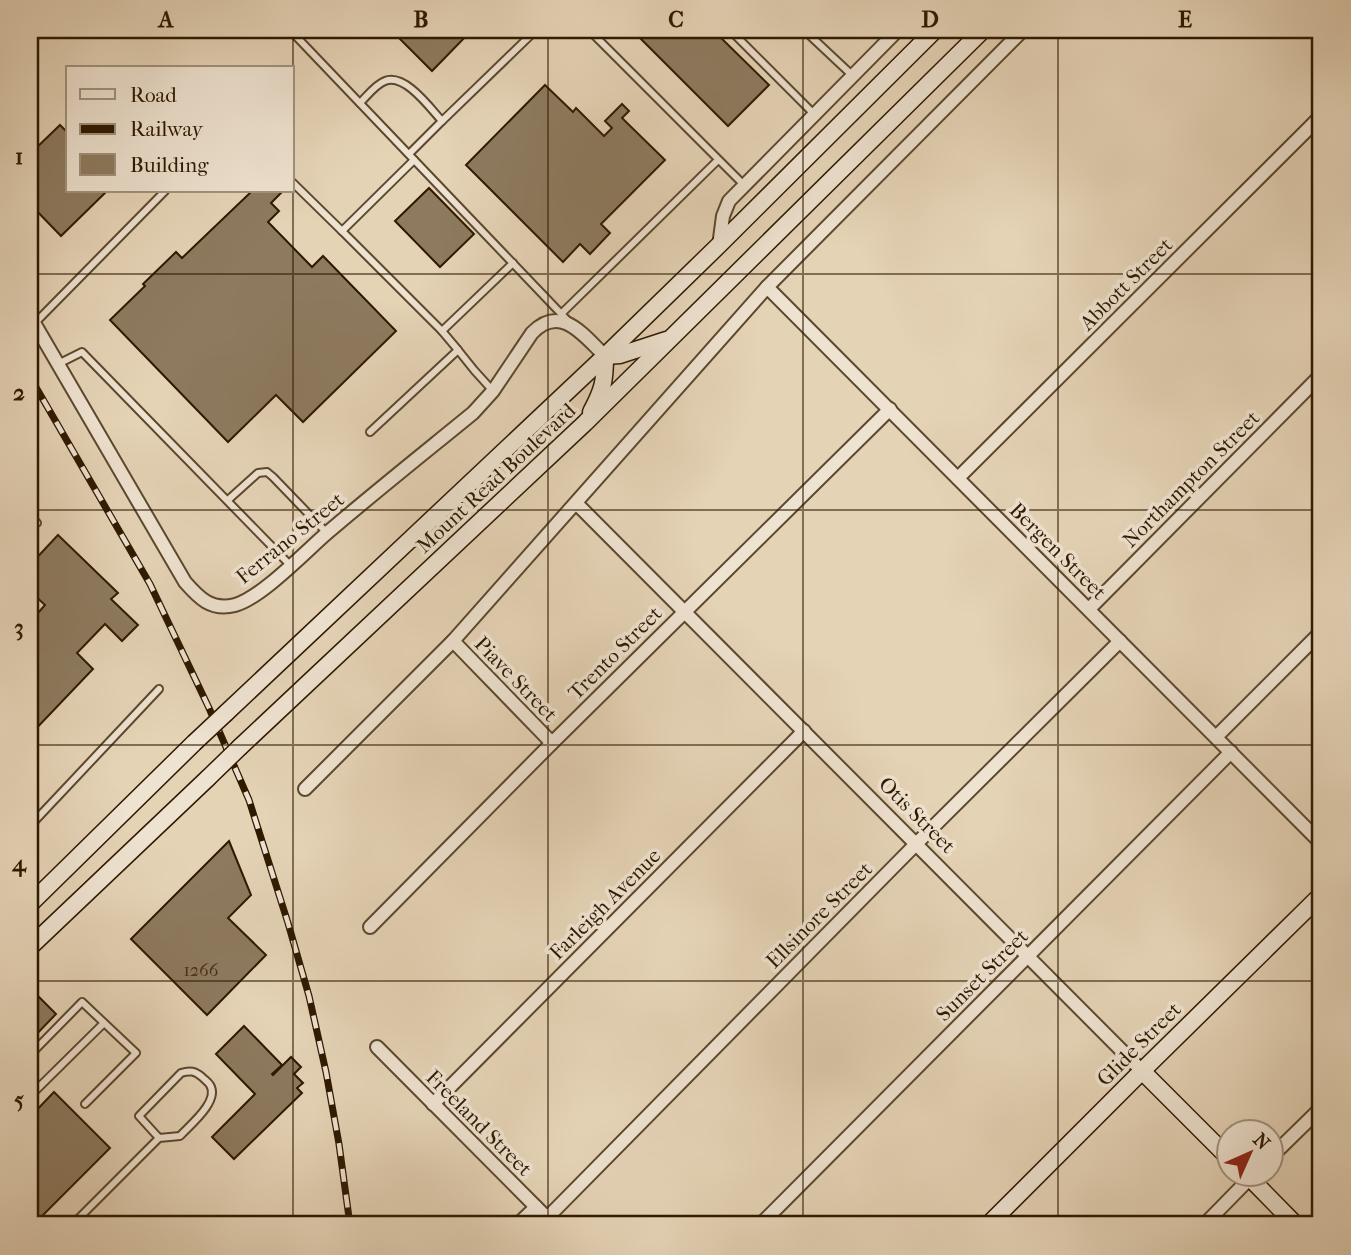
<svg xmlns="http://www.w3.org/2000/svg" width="1351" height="1255" font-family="'IM FELL French Canon',serif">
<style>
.building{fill:#8d7a5f;stroke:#2e1900;stroke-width:2}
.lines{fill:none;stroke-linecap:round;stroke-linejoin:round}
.lane-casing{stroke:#5c482e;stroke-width:10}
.street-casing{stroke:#5c482e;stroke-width:16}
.secondary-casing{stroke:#2e1900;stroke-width:19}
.lane{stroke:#eee2d0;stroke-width:6}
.street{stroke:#eee2d0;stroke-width:12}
.secondary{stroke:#eee2d0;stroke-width:16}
.rail-casing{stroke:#2e1900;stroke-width:7}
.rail{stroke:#eee2d0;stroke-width:4.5;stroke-dasharray:13;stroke-linecap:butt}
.secondary-bridge-casing{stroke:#2e1900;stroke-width:19;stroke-linecap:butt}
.secondary-bridge{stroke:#eee2d0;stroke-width:16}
.grid{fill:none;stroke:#2e1900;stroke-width:2;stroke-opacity:0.55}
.labels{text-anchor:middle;stroke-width:7;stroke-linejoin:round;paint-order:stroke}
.number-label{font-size:18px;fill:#463118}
.street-label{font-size:21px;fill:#2e1900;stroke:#eee2d0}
.neatline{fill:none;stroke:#2e1900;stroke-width:2.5}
.grid-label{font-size:23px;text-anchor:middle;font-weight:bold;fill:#2e1900}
</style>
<rect width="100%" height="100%" fill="#e5d3b6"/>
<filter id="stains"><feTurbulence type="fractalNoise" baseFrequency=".00286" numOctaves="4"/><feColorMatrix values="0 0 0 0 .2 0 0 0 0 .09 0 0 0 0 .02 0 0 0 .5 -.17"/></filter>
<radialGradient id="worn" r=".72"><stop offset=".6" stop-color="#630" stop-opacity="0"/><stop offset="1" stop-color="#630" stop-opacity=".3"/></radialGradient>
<g class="building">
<path d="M391 30H472L432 71Z"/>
<path d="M645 30H713L769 85 728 126 638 36Z"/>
<path d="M545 85 573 112 576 108 604 136 612 128 605 121 622 104 629 111 622 118 665 160 601 224 610 233 590 254 580 244 563 262 466 165Z"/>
<path d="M60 125 68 133V191H107L61 236 30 204V154Z"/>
<path d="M429 188 474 234 440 267 395 221Z"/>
<path d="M252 191H281L282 192 271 203 279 211 268 222 312 267 323 256 396 331 303 422 276 395 228 442 110 320 145 286 143 284 176 252 182 258Z"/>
<path d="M58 535 118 593 111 599 138 625 122 641 105 624 77 653 93 669 30 735V605L38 613 45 605 30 591V565Z"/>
<path d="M229 841 251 895 228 918 266 955 207 1015 131 939Z"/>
<path d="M39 997 56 1014 30 1041V1007Z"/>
<path d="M244 1026 282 1065 272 1074 273 1075 291 1057 301 1067 294 1074 303 1083 297 1088 302 1093 234 1159 212 1137 255 1094 216 1054Z"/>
<path d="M54 1092 110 1148 37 1221 30 1214V1117Z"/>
</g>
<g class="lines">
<defs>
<g id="lane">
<path d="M290 30 569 322"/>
<path d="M589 30 744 185"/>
<path d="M730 30 814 114"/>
<path d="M804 30 853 76"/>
<path d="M30 39 46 30"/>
<path d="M360 103C367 96 376 84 385 81 405 73 430 108 442 121L409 154"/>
<path d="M442 121 536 30"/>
<path d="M414 160 342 231 442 331 513 263"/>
<path d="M292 182 342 231"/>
<path d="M561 314 718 160"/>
<path d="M34 324 165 191"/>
<path d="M458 350 474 370 493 391"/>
<path d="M58 364 82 352 290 565"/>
<path d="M370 432 458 350 442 331"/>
<path d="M228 500 258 473 267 472 273 477 327 533"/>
<path d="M30 516 37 523"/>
<path d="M30 826 159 689"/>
<path d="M30 1055 82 1002 136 1053 85 1104"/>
<path d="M30 1096 104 1023"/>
<path d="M72 1225 159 1138 180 1136C190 1125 220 1101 210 1085 208 1082 205 1080 202 1077 195 1071 190 1070 181 1073L139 1116 159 1138"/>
</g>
<g id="street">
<path d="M719 246 723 216 729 201 898 30"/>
<path d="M767 287 1321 843"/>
<path d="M30 316 185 582C199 598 211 611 235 605 261 598 305 552 327 533 375 492 424 453 473 413L493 391 532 333C561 303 584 336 605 356"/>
<path d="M958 478 1321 116"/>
<path d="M576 503 1142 1071"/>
<path d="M1089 609 1321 375"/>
<path d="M453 641 552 743"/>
<path d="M1216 737 1321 632"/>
<path d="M305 789 453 641 767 287 1023 30"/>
<path d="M370 927 552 743 890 409"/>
<path d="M377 1047 554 1225"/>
<path d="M433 1104 804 731"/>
<path d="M1270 1158 1321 1108"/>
<path d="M547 1218 916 844 1120 641"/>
<path d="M517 1225 536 1207"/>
<path d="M760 1225 1231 752"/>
<path d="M1204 1225 1254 1174"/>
</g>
<g id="secondary">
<path d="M605 356 620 355 666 340"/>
<path d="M591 412C603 390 605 381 605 356"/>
<path d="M226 713 605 356 718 246 935 30"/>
<path d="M240 747 585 423 983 30"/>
<path d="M30 904 194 743"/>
<path d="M30 947 208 778"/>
<path d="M1142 1071 1228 1157"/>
<path d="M1246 1174 1296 1225"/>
<path d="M988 1225 1142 1071 1321 895"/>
</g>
</defs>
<use href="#lane" class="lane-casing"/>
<use href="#street" class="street-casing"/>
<use href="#secondary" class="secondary-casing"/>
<use href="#lane" class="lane"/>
<use href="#street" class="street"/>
<use href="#secondary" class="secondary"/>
<defs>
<path id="rail" d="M30 377 150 584 209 708 249 800 288 923 309 996 326 1072 339 1144 350 1225"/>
</defs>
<use href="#rail" class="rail-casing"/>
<use href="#rail" class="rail"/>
<defs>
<g id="secondary-bridge">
<path d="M194 743 226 713"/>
<path d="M208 778 240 747"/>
</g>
</defs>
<use href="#secondary-bridge" class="secondary-bridge-casing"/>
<use href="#secondary-bridge" class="secondary-bridge"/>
</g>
<path class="grid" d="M293 30V1225M548 30V1225M803 30V1225M1058 30V1225M30 274H1321M30 510H1321M30 745H1321M30 981H1321"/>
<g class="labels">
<g class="number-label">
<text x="201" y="976">1266</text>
</g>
<g class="street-label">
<text transform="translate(1126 284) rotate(-45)" y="7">Abbott Street</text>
<text transform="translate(496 478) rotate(-43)" y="7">Mount Read Boulevard</text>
<text transform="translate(1191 479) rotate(-45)" y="7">Northampton Street</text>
<text transform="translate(290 538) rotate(-39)" y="7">Ferrano Street</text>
<text transform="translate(1058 551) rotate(45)" y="7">Bergen Street</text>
<text transform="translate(615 653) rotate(-45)" y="7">Trento Street</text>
<text transform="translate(516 679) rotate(46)" y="7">Piave Street</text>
<text transform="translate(917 815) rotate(45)" y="7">Otis Street</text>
<text transform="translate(605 904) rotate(-45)" y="7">Farleigh Avenue</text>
<text transform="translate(819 915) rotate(-45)" y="7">Ellsinore Street</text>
<text transform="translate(982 975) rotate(-45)" y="7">Sunset Street</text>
<text transform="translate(1139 1044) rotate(-45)" y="7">Glide Street</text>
<text transform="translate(479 1123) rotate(45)" y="7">Freeland Street</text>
</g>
</g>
<rect width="1351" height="1255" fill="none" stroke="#e5d3b6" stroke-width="77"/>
<rect x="66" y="66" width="228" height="126" fill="#eee2d0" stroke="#a1927d" stroke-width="2"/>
<rect x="80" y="89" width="35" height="10" fill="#eee2d0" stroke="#a1927d" stroke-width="2"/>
<text x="130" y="102" font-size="21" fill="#2e1900">Road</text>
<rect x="80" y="124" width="35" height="10" fill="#2e1900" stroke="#a1927d" stroke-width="2"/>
<text x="130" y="136" font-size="21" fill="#2e1900">Railway</text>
<rect x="80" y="154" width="35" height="21" fill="#8d7a5f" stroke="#a1927d" stroke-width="2"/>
<text x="130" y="172" font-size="21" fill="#2e1900">Building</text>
<g transform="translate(1250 1153) rotate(45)"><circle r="33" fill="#eee2d0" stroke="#a1927d" stroke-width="2"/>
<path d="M0-5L12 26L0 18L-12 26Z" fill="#8f2418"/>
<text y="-10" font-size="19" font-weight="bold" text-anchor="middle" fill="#2e1900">N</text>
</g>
<rect x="38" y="38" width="1274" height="1178" class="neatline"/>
<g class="grid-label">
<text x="166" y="27">A</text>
<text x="421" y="27">B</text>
<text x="676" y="27">C</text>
<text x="930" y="27">D</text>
<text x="1185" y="27">E</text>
<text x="19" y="164">1</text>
<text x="19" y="400">2</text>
<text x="19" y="635">3</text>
<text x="19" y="871">4</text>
<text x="19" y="1107">5</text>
</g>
<rect width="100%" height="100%" filter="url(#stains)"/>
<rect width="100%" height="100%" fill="url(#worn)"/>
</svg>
